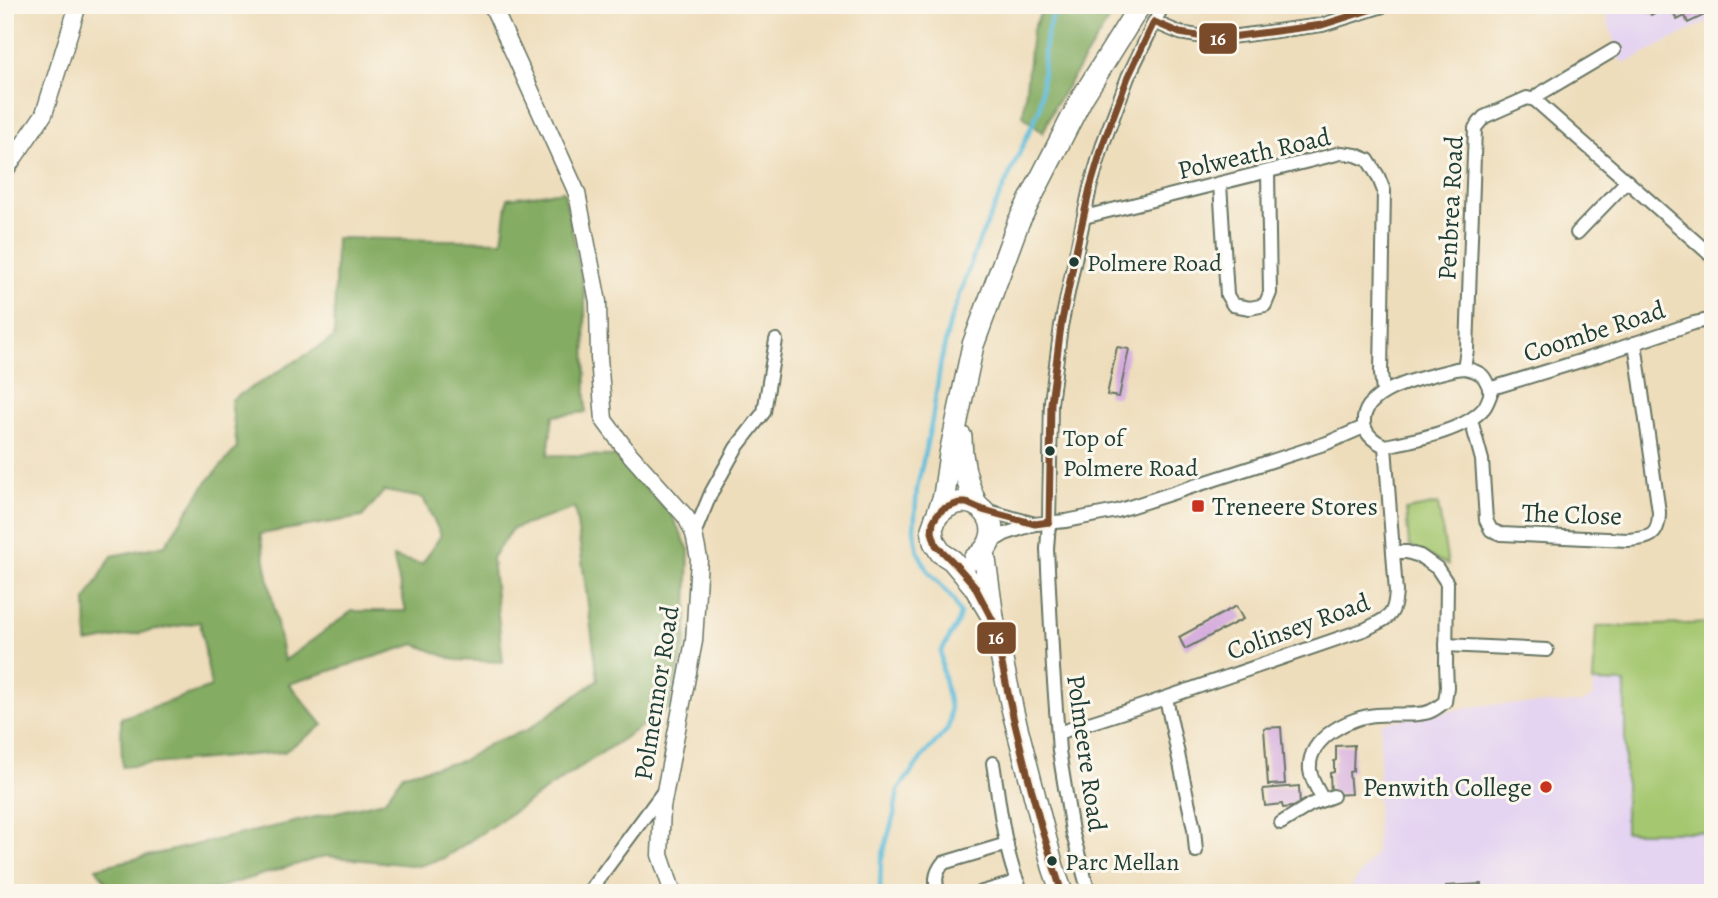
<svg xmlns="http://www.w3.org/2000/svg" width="1718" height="898" font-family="Alegreya,serif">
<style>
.built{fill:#e4d3f1}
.green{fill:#a5c770;stroke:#628252;stroke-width:2}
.forest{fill:#84ac62;stroke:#52744b;stroke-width:2;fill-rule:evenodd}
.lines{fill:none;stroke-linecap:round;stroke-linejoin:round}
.stream{stroke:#5cbcdb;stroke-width:4.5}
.building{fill:#d4abdd}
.minor-casing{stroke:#677563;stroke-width:16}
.tertiary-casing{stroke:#677563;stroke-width:19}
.trunk-casing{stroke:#677563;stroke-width:24}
.minor{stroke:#fff;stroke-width:12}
.tertiary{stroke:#fff;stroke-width:16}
.trunk{stroke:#fff;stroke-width:21}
.bus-1-casing{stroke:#fbf7ec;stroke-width:12}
.bus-1{stroke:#7a4b2a;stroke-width:7}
.bus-dot{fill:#1f3d34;stroke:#fbf7ec;stroke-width:2.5}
.poi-dot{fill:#c8321e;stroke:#fbf7ec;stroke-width:2.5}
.labels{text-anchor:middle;stroke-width:6;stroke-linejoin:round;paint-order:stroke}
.bus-label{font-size:24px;fill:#1f3d34;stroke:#fbf7ec;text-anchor:start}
.street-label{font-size:26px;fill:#1f3d34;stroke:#fbf7ec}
.poi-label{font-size:26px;fill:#1f3d34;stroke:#fbf7ec;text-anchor:start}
.line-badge{stroke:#fbf7ec;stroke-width:2.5}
.badge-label{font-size:19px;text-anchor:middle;font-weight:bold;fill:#fff}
</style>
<rect width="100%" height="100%" fill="#fbf7ec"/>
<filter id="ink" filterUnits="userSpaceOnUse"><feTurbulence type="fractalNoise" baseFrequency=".0143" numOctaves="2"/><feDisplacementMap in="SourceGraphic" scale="14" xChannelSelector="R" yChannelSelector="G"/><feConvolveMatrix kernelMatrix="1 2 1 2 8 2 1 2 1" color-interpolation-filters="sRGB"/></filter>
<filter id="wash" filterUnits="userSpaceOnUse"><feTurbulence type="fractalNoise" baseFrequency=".00686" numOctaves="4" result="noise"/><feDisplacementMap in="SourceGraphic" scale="28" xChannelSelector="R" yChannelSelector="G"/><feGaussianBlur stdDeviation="1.57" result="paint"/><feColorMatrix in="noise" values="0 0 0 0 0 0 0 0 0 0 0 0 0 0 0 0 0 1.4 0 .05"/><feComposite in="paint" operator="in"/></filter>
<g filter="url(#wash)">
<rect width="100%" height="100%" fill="#edb"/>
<g class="built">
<path d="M1602 5H1713V20L1706 22 1624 64 1617 55 1613 36Z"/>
<path d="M1713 623V893H1347L1376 852 1381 723 1484 705 1583 703 1593 696 1596 627Z"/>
</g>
<g class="green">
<path d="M1438 504 1448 565 1409 545 1406 510Z"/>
<path d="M1713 623V832H1625V683L1593 682 1596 627Z"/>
</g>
<g class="forest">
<path d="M1044 5H1118L1054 107 1043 133 1023 116 1032 32Z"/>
<path d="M564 191 585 295 586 412 553 416 548 455 615 456 671 514 689 550 686 640 669 708 444 858 419 866 325 856 200 893H114L96 868 384 801 403 774 462 761 493 742 527 730 598 680 575 508 512 529 492 558 503 662 455 660 415 644 289 684 323 725 284 752 122 767 121 718 211 687 200 622 87 643 86 600 112 556 165 545 206 483 237 448 231 400 334 338 336 238 502 241 508 198ZM384 491 423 498 441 535 422 564 393 557 406 611H352L284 661 260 534 362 517Z"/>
</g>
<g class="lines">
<path class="stream" d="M878 893 880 889 881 861 894 815 898 790 923 756 947 730 950 721V707L942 668 941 652 957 624 960 614 953 599 928 571 918 552 914 529 917 488 932 420 941 361 950 322 979 241 1040 108 1045 43 1050 22 1060 5"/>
</g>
<g id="blocks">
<g class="building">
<path d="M1643 5H1712L1713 11 1688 23 1685 16 1677 20 1670 5 1651 15 1649 11 1647 12Z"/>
<path d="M1117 347 1129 349 1119 397 1107 395Z"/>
<path d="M1236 606 1243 619 1185 649 1179 637Z"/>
<path d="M1281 727 1285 784 1268 785 1264 728Z"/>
<path d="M1354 745 1353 771 1349 772 1351 794 1331 795 1330 773 1334 772V761L1336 760V746Z"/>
<path d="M1299 786 1300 806 1283 808 1282 804 1265 806 1263 789Z"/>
<path d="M1481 884 1482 893H1446V886Z"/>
</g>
</g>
</g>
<g filter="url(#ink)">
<use href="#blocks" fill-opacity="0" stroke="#677563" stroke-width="2"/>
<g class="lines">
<defs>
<g id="minor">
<path d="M1154 22 1180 33 1215 39 1322 25 1386 5"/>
<path d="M1535 100 1713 257"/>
<path d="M1220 184 1227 295 1233 305 1250 308 1265 305 1270 293 1268 172"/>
<path d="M1084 217 1341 153 1356 155 1368 160 1378 176 1384 191 1381 373 1383 392"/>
<path d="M1577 233 1627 181"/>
<path d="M1464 368 1467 350 1475 128 1484 117 1527 98 1535 100 1538 95 1614 50"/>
<path d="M1464 368C1482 372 1485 375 1491 393 1489 398 1487 404 1484 408 1465 431 1414 440 1385 446 1376 442 1365 435 1364 423 1361 388 1431 376 1456 369Z"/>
<path d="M1489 389 1603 354 1694 323 1713 319"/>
<path d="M1471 420 1482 460 1486 520 1491 530 1501 534 1628 540C1651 538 1659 536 1659 512L1635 343"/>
<path d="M985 510 1035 524"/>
<path d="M694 534 711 493 736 448 764 412 776 340"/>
<path d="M990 543 1005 534 1035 524 1066 521 1117 511 1327 443 1364 427"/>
<path d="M1446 645 1547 650"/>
<path d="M1166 698 1194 829 1196 851"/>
<path d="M1058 733 1139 707 1366 629C1388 617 1394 619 1396 592L1385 446"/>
<path d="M993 763C999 799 1005 862 1023 893"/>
<path d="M1323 800C1318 790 1311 780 1310 770 1307 738 1350 717 1376 715 1390 713 1419 717 1431 711 1436 709 1440 705 1445 702L1447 687 1446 664 1447 583 1437 568 1420 556 1407 552H1394"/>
<path d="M1281 823 1310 805 1333 796"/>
<path d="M588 893 663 792"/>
<path d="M940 893C933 882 936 872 943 863L1007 844"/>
<path d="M979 893 1017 882"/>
<path d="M1089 893 1072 831 1059 751 1053 668 1047 549 1049 522 1051 403 1061 326 1090 188 1104 141 1128 77 1163 5"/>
</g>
<g id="tertiary">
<path d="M492 5 577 193 598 302 599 358 604 420 627 451 686 517 694 534 699 559 694 641 662 807 660 855 673 893"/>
<path d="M5 171 44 114 78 5"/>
</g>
<g id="trunk">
<path d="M961 437C961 461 967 484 977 506"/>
<path d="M936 517C971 476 1018 530 974 559"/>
<path d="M984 552 993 618 1013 712 1053 867 1062 893"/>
<path d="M993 618 974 586 952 560 941 553 934 542 932 529 944 496 950 454 973 345 1018 223 1082 98 1140 5"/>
</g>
</defs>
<use href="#minor" class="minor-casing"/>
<use href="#tertiary" class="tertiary-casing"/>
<use href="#trunk" class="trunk-casing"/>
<use href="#minor" class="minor"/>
<use href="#tertiary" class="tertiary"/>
<use href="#trunk" class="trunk"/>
<defs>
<g id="bus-1">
<path d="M1154 22 1180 33 1215 39 1322 25 1385 5"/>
<path d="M1049 522 1035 524 983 510 967 503H959L943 509 937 515 933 522 932 532 936 545 958 567 974 585 993 621 1012 712 1023 757 1041 826 1062 893"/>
<path d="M1049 522 1051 403 1061 326 1077 246 1090 188 1104 141 1128 77 1154 22"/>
</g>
</defs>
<use href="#bus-1" class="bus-1-casing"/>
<use href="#bus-1" class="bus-1"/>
</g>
</g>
<g class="bus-dot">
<circle cx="1074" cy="262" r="6"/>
<circle cx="1050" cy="451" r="6"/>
<circle cx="1052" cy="861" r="6"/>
</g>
<g class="poi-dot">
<rect x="1191" y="499" width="14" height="14" rx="3.5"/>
<circle cx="1546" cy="787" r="7"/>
</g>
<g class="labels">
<g class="bus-label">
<text x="1087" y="271">Polmere Road</text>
<text x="1063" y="446">Top of<tspan x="1063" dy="30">Polmere Road</tspan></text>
<text x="1065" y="870">Parc Mellan</text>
</g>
<g class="street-label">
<text transform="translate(1254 153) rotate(-13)" y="9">Polweath Road</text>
<text transform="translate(1450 208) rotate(-87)" y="9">Penbrea Road</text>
<text transform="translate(1594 331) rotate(-18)" y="9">Coombe Road</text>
<text transform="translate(1572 514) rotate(2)" y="9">The Close</text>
<text transform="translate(1298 626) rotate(-20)" y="9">Colinsey Road</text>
<text transform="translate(656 693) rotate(-81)" y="9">Polmennor Road</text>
<text transform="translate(1087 753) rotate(82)" y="9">Polmeere Road</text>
</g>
<g class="poi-label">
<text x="1212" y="515">Treneere Stores</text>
<text x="1532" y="796" text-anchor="end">Penwith College</text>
</g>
</g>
<g class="line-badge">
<rect x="1198" y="22" width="40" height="33" rx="7" fill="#7a4b2a"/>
<rect x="976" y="621" width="41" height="34" rx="7" fill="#7a4b2a"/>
</g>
<g class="badge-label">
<text x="1218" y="45">16</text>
<text x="996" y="644">16</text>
</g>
<rect width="1718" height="898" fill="none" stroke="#fbf7ec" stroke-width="28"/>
</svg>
